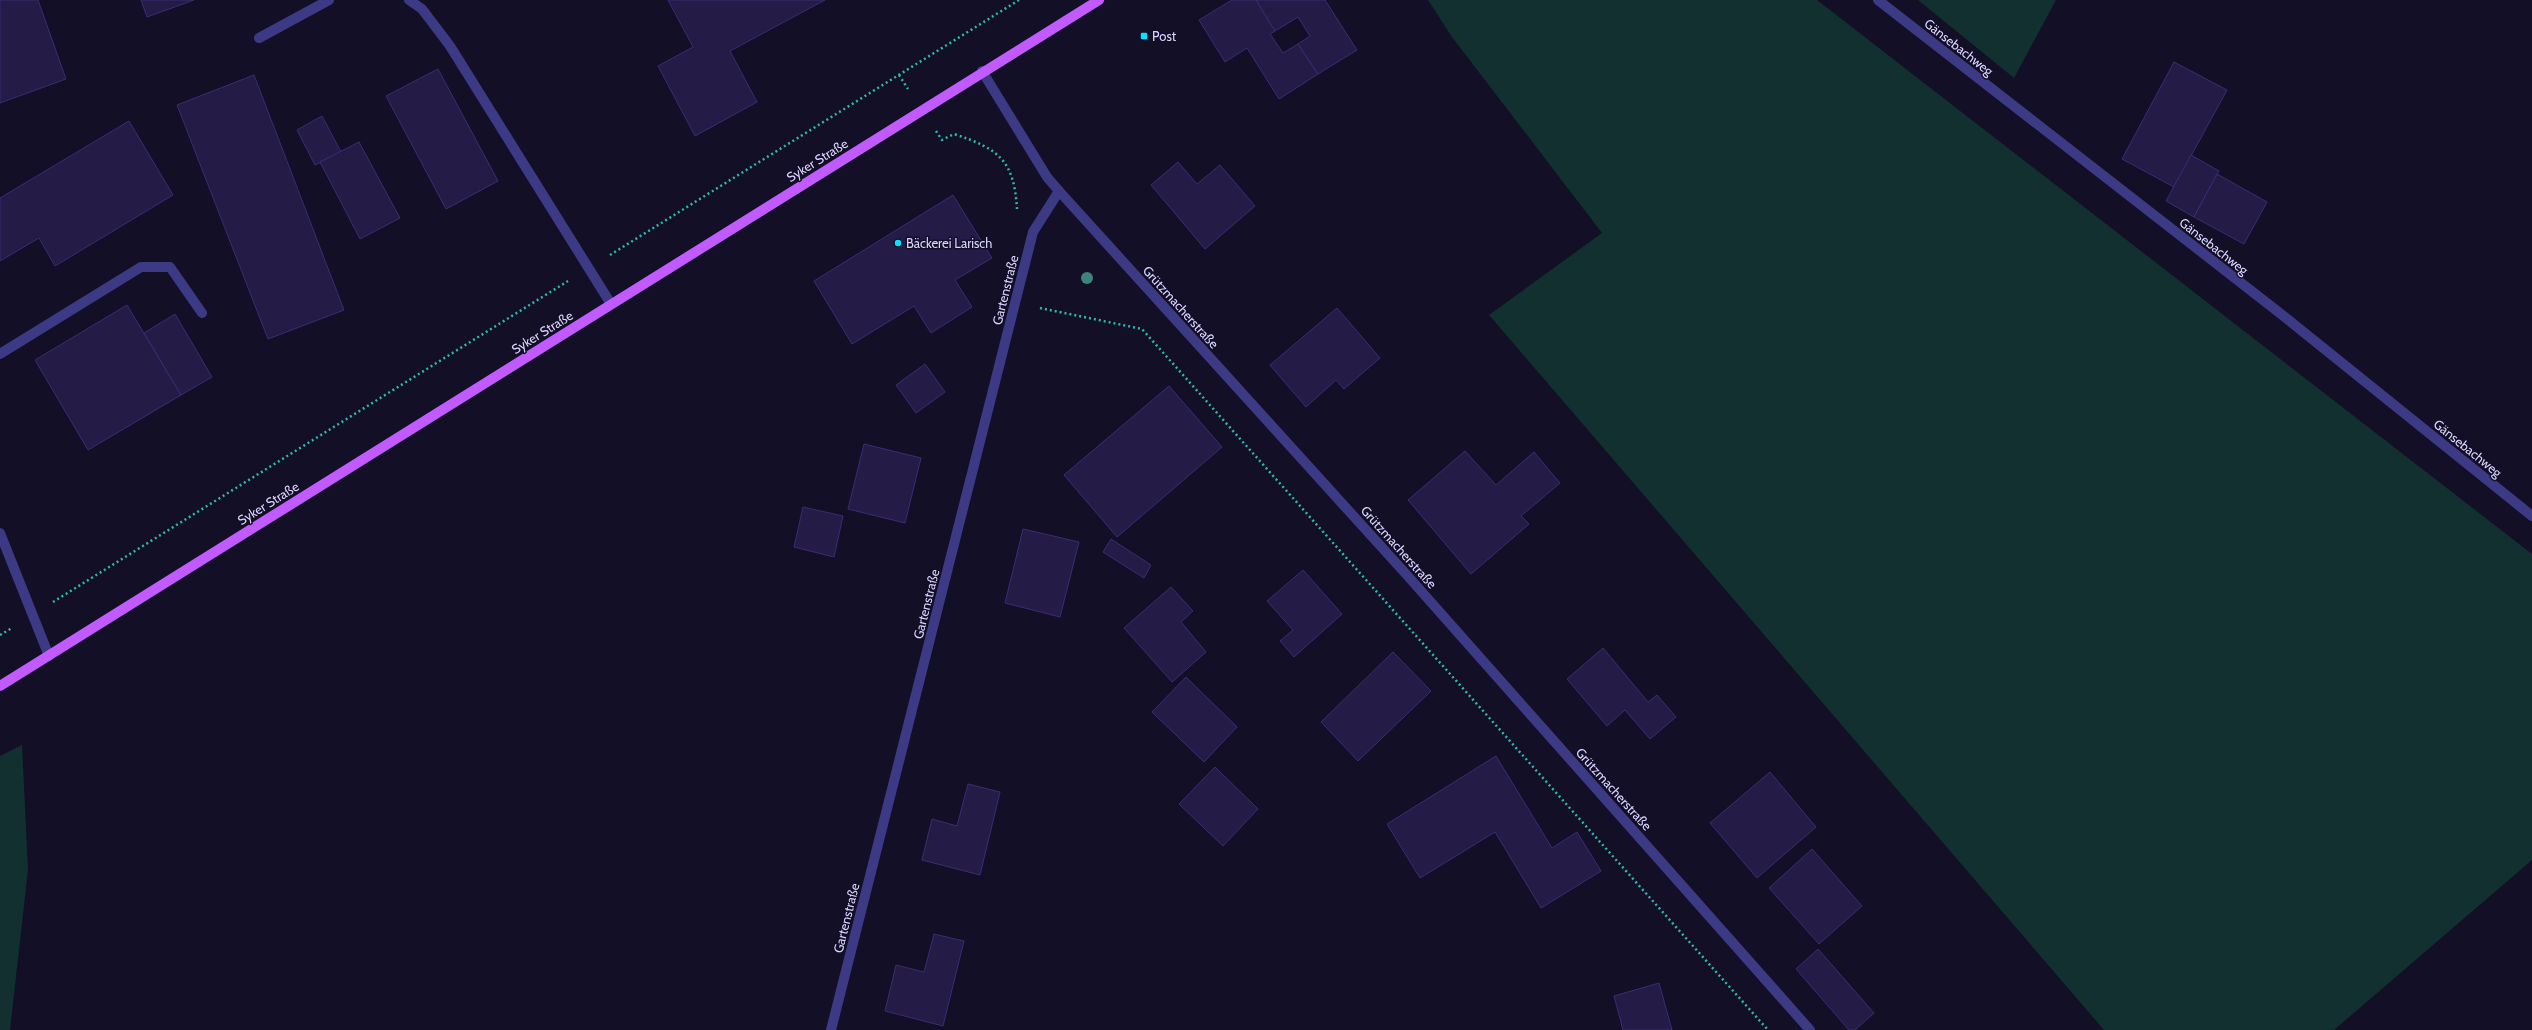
<svg xmlns="http://www.w3.org/2000/svg" width="2532" height="1030" font-family="Cabin,sans-serif">
<style>
.green{fill:#12302f}
.building{fill:#241b47;stroke:#3b2d73}
.lines{fill:none;stroke-linecap:round;stroke-linejoin:round}
.path{stroke:#2fb8b0;stroke-width:2.5;stroke-dasharray:2 3;stroke-linecap:butt}
.lane{stroke:#3d3a85;stroke-width:10}
.street{stroke:#3d3a85;stroke-width:10}
.primary{stroke:#c25bff;stroke-width:10}
.tree{fill:#3d827b}
.poi-dot{fill:#00e5ff;stroke:#130f26;stroke-width:1.5}
.labels{text-anchor:middle;stroke-width:3;stroke-linejoin:round;paint-order:stroke}
.poi-label{font-size:13px;fill:#d9d4ff;stroke:#130f26;text-anchor:start}
.street-label{font-size:13px;fill:#d9d4ff;stroke:#130f26}
</style>
<rect width="100%" height="100%" fill="#130f26"/>
<g class="green">
<path d="M1428 0H1817L2532 554V860L2334 1030H2104L1489 315 1602 233 1452 37Z"/>
<path d="M1918 0H2056L2014 78Z"/>
<path d="M22 745 28 870 10 1030H0V756Z"/>
</g>
<g class="building">
<path d="M0 0H38L66 79 0 103Z"/>
<path d="M141 0H194L147 17Z"/>
<path d="M668 0H825L730 51 757 102 695 136 658 66 693 47Z"/>
<path d="M1232 0H1256L1275 31 1270 34 1283 53 1298 44 1318 74 1279 99 1247 48 1225 62 1199 20Z"/>
<path d="M1256 0H1325L1357 50 1318 74 1298 44 1310 36 1298 17 1275 31Z"/>
<path d="M2174 62 2227 90 2174 187 2122 159Z"/>
<path d="M438 69 498 181 446 209 386 96Z"/>
<path d="M254 75 344 310 268 339 177 105Z"/>
<path d="M322 116 341 152 315 165 297 130Z"/>
<path d="M129 121 173 195 55 266 39 238 0 261V198Z"/>
<path d="M359 142 400 218 360 239 320 162Z"/>
<path d="M2191 155 2219 171 2194 217 2166 201Z"/>
<path d="M1178 162 1197 184 1220 165 1255 206 1205 249 1151 185Z"/>
<path d="M2217 174 2267 202 2244 244 2194 217Z"/>
<path d="M953 195 992 258 955 280 972 307 931 333 914 306 852 344 814 281Z"/>
<path d="M127 305 181 395 88 450 35 360Z"/>
<path d="M1337 308 1380 358 1344 389 1336 380 1306 407 1270 365Z"/>
<path d="M175 314 212 377 181 395 144 333Z"/>
<path d="M925 364 945 392 916 413 896 385Z"/>
<path d="M1169 386 1222 447 1117 537 1064 475Z"/>
<path d="M864 444 921 458 905 523 848 509Z"/>
<path d="M1465 451 1496 485 1534 452 1560 483 1521 516 1529 524 1471 574 1408 500Z"/>
<path d="M803 507 843 516 834 557 794 547Z"/>
<path d="M1023 529 1079 542 1060 617 1005 603Z"/>
<path d="M1111 539 1151 565 1144 578 1103 552Z"/>
<path d="M1303 570 1342 614 1294 657 1280 641 1293 630 1267 601Z"/>
<path d="M1171 587 1193 611 1181 622 1206 652 1172 682 1124 628Z"/>
<path d="M1603 648 1648 702 1657 695 1676 717 1650 739 1625 710 1607 726 1567 679Z"/>
<path d="M1393 652 1431 691 1358 761 1321 722Z"/>
<path d="M1186 677 1237 727 1204 762 1152 712Z"/>
<path d="M1496 756 1552 848 1577 832 1601 871 1541 908 1495 832 1420 878 1387 824Z"/>
<path d="M1215 767 1258 809 1223 846 1179 804Z"/>
<path d="M1770 772 1816 827 1757 878 1710 823Z"/>
<path d="M968 784 1000 792 980 875 922 860 932 819 957 826Z"/>
<path d="M1812 849 1862 906 1819 944 1769 888Z"/>
<path d="M934 934 964 941 943 1026 885 1011 896 965 924 972Z"/>
<path d="M1818 949 1874 1013 1855 1030H1849L1796 969Z"/>
<path d="M1659 983 1672 1030H1623L1614 996Z"/>
</g>
<g class="lines">
<g class="path">
<path d="M899 75 908 89"/>
<path d="M936 131 942 140 954 134C999 149 1014 160 1017 209"/>
<path d="M610 255 1019 0"/>
<path d="M1040 308 1142 329 1768 1030"/>
<path d="M53 602 568 281"/>
<path d="M0 635 12 628"/>
</g>
<g class="lane">
<path d="M409 0 422 9 450 46 611 304"/>
<path d="M1878 0 2281 314 2532 516"/>
<path d="M259 38 329 0"/>
<path d="M0 354 141 267H170L202 313"/>
</g>
<g class="street">
<path d="M982 71 1047 177 1059 191 1406 574 1810 1030"/>
<path d="M0 533 49 656"/>
<path d="M831 1030 1033 232 1059 191"/>
</g>
<path class="primary" d="M0 686 1099 0"/>
</g>
<circle class="tree" cx="1087" cy="278" r="6"/>
<g class="poi-dot">
<rect x="1140" y="32" width="8" height="8" rx="2"/>
<circle cx="898" cy="243" r="4"/>
</g>
<g class="labels">
<g class="poi-label">
<text x="1152" y="41">Post</text>
<text x="906" y="248">Bäckerei Larisch</text>
</g>
<g class="street-label">
<text transform="translate(1959 47) rotate(38)" y="5">Gänsebachweg</text>
<text transform="translate(817 160) rotate(-32)" y="5">Syker Straße</text>
<text transform="translate(2214 246) rotate(38)" y="5">Gänsebachweg</text>
<text transform="translate(1005 290) rotate(-76)" y="5">Gartenstraße</text>
<text transform="translate(1181 307) rotate(48)" y="5">Grützmacherstraße</text>
<text transform="translate(542 332) rotate(-32)" y="5">Syker Straße</text>
<text transform="translate(2468 448) rotate(39)" y="5">Gänsebachweg</text>
<text transform="translate(268 503) rotate(-32)" y="5">Syker Straße</text>
<text transform="translate(1399 547) rotate(48)" y="5">Grützmacherstraße</text>
<text transform="translate(926 604) rotate(-76)" y="5">Gartenstraße</text>
<text transform="translate(1614 789) rotate(48)" y="5">Grützmacherstraße</text>
<text transform="translate(846 918) rotate(-76)" y="5">Gartenstraße</text>
</g>
</g>
</svg>
